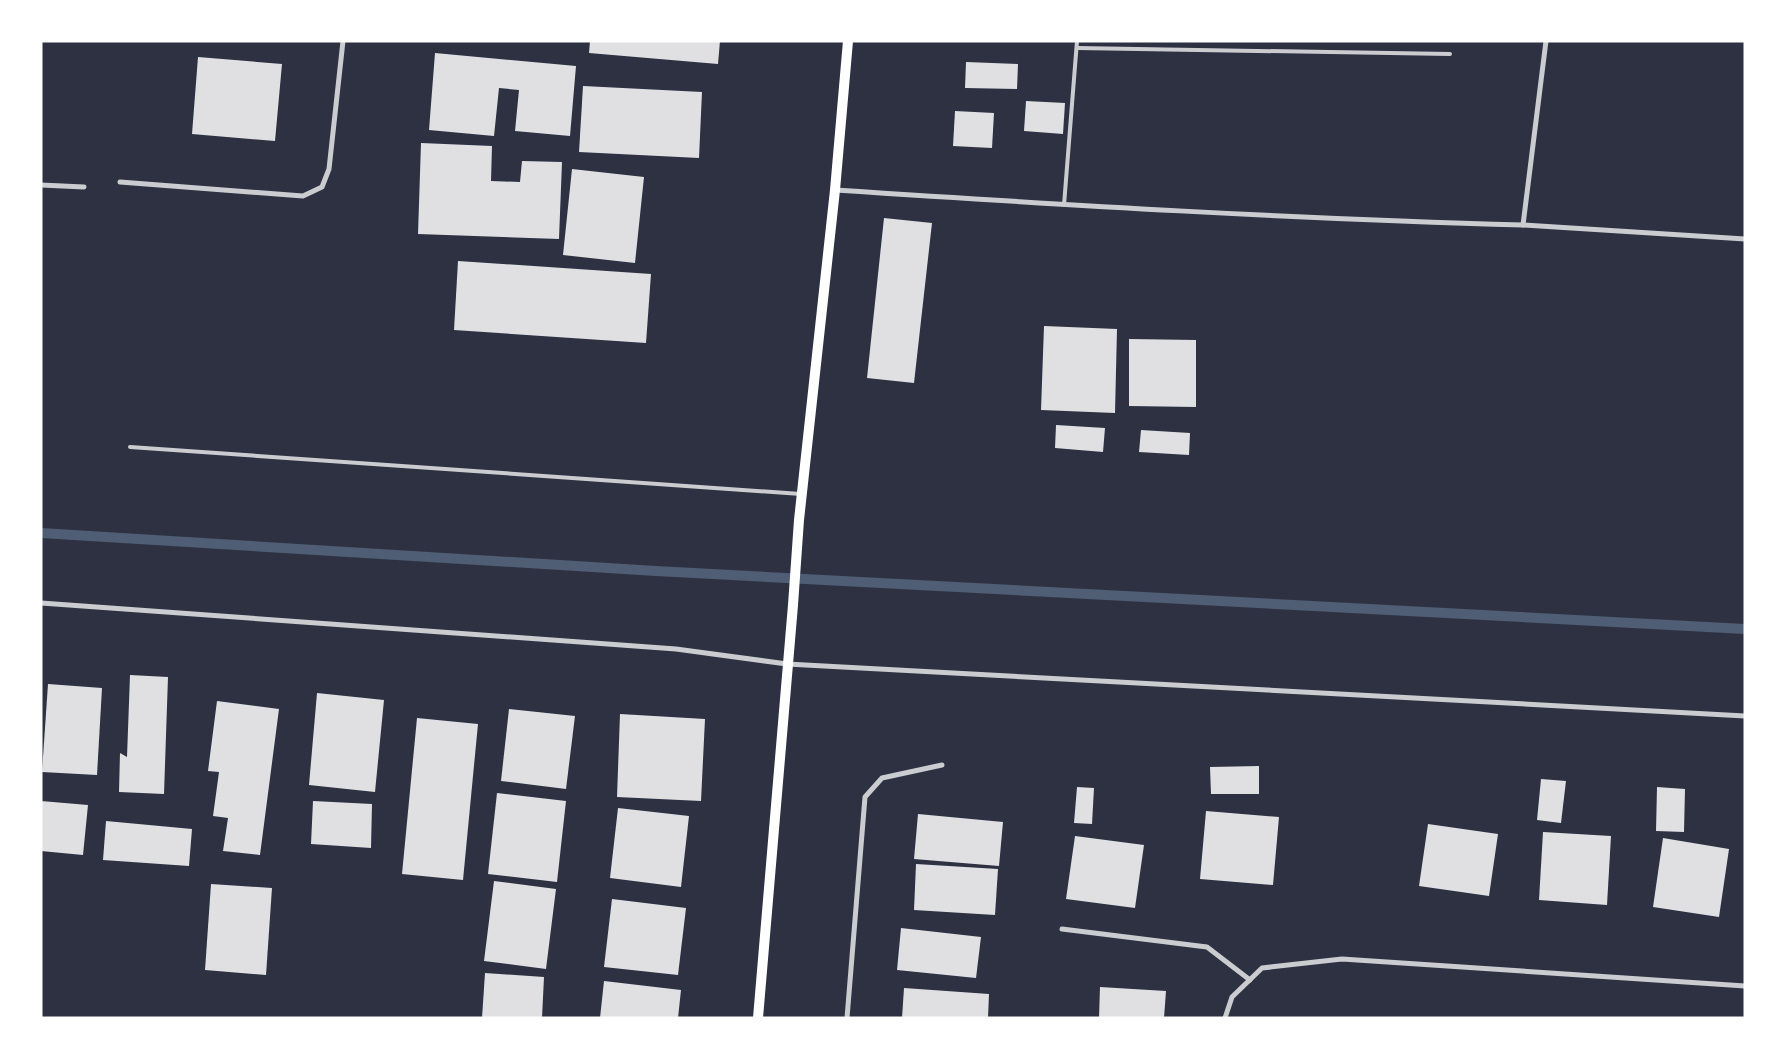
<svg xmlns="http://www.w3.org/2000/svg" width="1786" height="1059" font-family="Montserrat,sans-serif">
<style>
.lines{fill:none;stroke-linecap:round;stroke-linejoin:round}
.stream{stroke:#4f5d75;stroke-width:10}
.building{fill:#e0e0e3}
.service{stroke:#caccd0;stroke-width:4}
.minor{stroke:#caccd0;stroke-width:5}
.secondary{stroke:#fff;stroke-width:10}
</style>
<rect width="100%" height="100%" fill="#2d3142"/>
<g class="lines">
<path class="stream" d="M41 533 656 571 1745 629"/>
</g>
<g class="building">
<path d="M590 41H720L718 64 589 53Z"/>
<path d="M435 53 576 66 570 136 515 131 519 90 499 88 494 136 429 130Z"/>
<path d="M198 57 282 64 275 141 192 134Z"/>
<path d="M966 62 1018 64 1017 89 965 88Z"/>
<path d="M583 86 702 92 699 158 579 152Z"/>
<path d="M1026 101 1065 103 1063 134 1024 131Z"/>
<path d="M955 111 994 113 992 148 953 146Z"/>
<path d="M421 143 492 146 491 181 520 182 522 161 562 162 559 239 418 234Z"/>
<path d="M572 169 644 177 635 263 563 255Z"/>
<path d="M884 218 932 223 914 383 867 378Z"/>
<path d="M458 261 651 274 646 343 454 330Z"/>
<path d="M1044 326 1117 329 1115 413 1041 410Z"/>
<path d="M1129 339 1196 340V407L1129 406Z"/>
<path d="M1056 425 1105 428 1103 452 1055 448Z"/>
<path d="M1141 430 1190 433 1189 455 1139 452Z"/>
<path d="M130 675 168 677 164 794 119 792 120 753 127 757Z"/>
<path d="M48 684 102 688 97 775 42 772Z"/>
<path d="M317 693 384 700 375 792 309 785Z"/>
<path d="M217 701 279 709 260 855 223 851 228 818 213 816 219 772 208 771Z"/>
<path d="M509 709 575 716 566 789 501 781Z"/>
<path d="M620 714 705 719 701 801 617 797Z"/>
<path d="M417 718 478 724 463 880 402 874Z"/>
<path d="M1259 766V794H1211L1210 767Z"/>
<path d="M1541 779 1566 781 1561 823 1537 820Z"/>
<path d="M1077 787 1094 788 1092 824 1074 823Z"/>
<path d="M1657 787 1685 789 1684 832 1656 831Z"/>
<path d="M497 793 566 801 557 882 488 874Z"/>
<path d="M41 801 88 805 83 855 41 851Z"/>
<path d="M313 801 372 804 371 848 311 844Z"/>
<path d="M618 808 689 816 681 887 610 878Z"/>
<path d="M1206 811 1279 817 1273 885 1200 879Z"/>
<path d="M918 814 1003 822 999 866 914 859Z"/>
<path d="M106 821 192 829 189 866 103 860Z"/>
<path d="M1428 824 1498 834 1489 896 1419 886Z"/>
<path d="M1543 832 1611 836 1607 905 1539 900Z"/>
<path d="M1075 836 1144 845 1135 908 1066 899Z"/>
<path d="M1663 838 1729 849 1719 917 1653 907Z"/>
<path d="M916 864 998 869 995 915 914 910Z"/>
<path d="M494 881 556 889 546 969 484 961Z"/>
<path d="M211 884 272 888 266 975 205 970Z"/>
<path d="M612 899 686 908 678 975 604 967Z"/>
<path d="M901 928 981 937 976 978 897 970Z"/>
<path d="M485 973 544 977 542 1018H482Z"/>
<path d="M604 981 681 990 678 1018H600Z"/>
<path d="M1100 987 1166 991 1164 1018H1099Z"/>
<path d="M904 988 989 994 988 1018H902Z"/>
</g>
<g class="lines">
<g class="service">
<path d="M1077 48 1450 54"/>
<path d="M1064 205 1077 41"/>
<path d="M130 447 801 494"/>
</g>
<g class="minor">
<path d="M120 182 303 196 322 187 329 169 343 41"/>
<path d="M41 185 84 187"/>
<path d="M835 190C1065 205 1294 219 1523 225L1546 41"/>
<path d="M1523 225 1745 239"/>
<path d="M41 603 676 649 787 664 1745 716"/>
<path d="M1062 929 1207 947 1250 980"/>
<path d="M847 1018 865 797 882 778 942 765"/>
<path d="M1225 1018 1232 997 1262 968 1342 959 1745 986"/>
</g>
<path class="secondary" d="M758 1018 793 605 799 520 835 190 848 41"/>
</g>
<rect width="1786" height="1059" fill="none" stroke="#ffffff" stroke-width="85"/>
</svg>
